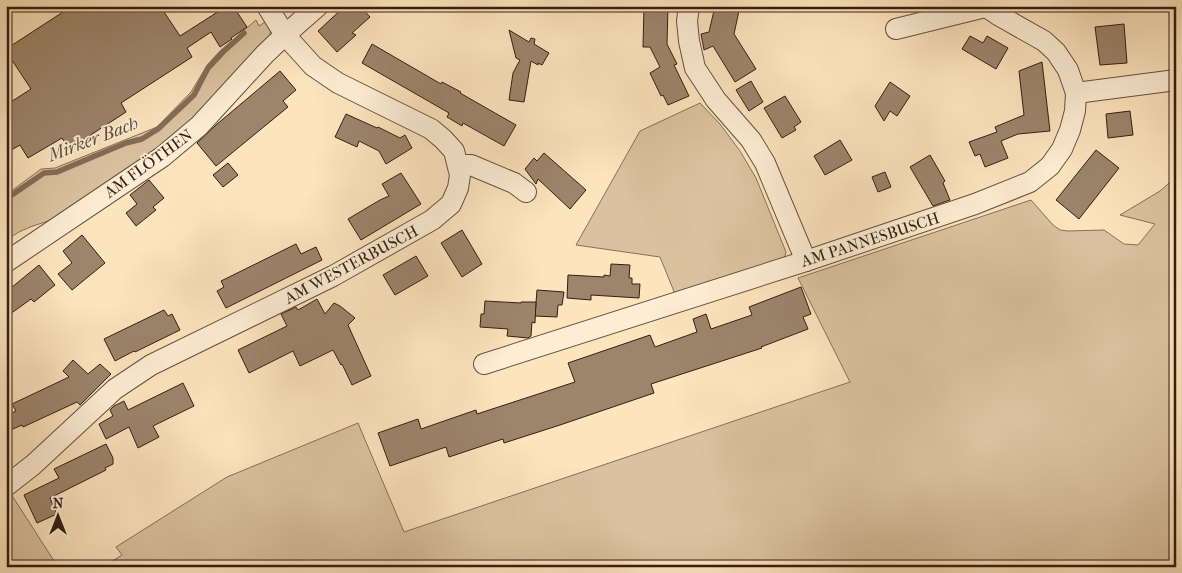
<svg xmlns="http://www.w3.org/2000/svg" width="1182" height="573" font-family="'IM FELL French Canon',serif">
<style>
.green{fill:#dac2a0;stroke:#877059}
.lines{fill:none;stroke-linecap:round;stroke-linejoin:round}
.stream{stroke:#836d56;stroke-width:5.5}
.building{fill:#9c856b;stroke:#341e12}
.minor-casing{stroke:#66503d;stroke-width:22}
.minor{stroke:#fdedd4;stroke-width:20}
.labels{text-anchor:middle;stroke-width:4;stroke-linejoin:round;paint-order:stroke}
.street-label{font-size:16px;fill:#341e12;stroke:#fdedd4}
.water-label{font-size:18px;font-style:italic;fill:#624c3a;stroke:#fdedd4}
</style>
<rect width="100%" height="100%" fill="#fce4bd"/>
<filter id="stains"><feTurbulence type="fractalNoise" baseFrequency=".004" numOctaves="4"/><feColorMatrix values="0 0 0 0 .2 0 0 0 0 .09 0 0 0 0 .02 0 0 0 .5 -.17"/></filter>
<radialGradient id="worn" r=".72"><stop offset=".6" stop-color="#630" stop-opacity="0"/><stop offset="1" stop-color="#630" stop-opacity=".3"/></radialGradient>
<g class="green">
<path d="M256 20 259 26 268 20C271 26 271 32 269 39L182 133 57 218 30 227 19 232 6 240V195L41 169 55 168 157 127 191 92 208 64 221 50Z"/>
<path d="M700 103 720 124 740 151 756 178 786 252 785 256 782 259 675 294 660 257 576 245 640 131Z"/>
<path d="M1176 177V567H103L122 555 116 547 227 477 358 423 404 532 850 382 798 278 1031 200 1053 225 1060 230 1068 231 1104 230 1124 244 1138 245 1155 224 1120 215 1160 191Z"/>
<path d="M6 487 11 494 58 567H6Z"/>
</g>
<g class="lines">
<path class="stream" d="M6 199 44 173 57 172 126 143 142 139 158 129 194 95 208 68 223 52 244 33"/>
</g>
<g class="building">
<path d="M59 6H160L180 36 227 6H233L247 27 231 38 232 39 220 47 211 32 187 48 192 57 121 103 126 112 69 149 62 138 28 158 20 145 6 153V105L31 89 6 51V49L63 12Z"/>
<path d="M345 6H360L370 17 352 33 356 35 337 52 318 31Z"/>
<path d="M644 6H668L667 44 677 64 674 65 689 96 668 105 663 95 661 96 650 73 660 67 650 47H643Z"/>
<path d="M715 6H740L734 34 756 69 735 82 713 46 704 50 701 34 709 32Z"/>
<path d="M1124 24 1127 63 1100 65 1095 27Z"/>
<path d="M509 30 529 42 531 38 535 39 534 44 549 53 542 65 538 63V65L531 61 524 102 509 100 513 73 520 60 516 58Z"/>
<path d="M970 36 983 43 987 36 1008 48 996 69 962 49Z"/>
<path d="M372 44 441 84 442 82 461 92 460 93 516 125 504 146 463 123 462 126 447 117 449 113 362 63Z"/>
<path d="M1042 62 1050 131 1018 134 1001 141 1008 158 985 167 980 154 975 156 969 142 997 132 995 127 1024 115 1019 71Z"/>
<path d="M280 71 296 90 283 101 288 107 216 166 197 143 216 125Z"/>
<path d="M751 81 763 102 749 111 736 90Z"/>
<path d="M890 82 910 96 897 116 890 111 884 121 875 106Z"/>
<path d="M785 96 801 122 794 127 796 130 782 138 764 108Z"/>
<path d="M1130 111 1133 135 1108 138 1106 114Z"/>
<path d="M346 114 377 128 378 127 400 138 405 135 412 148 386 164 379 151 359 141 357 147 335 137Z"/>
<path d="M840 140 852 160 825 175 814 156Z"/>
<path d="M1096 150 1119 168 1079 219 1056 200Z"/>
<path d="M544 153 586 190 570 209 538 179 536 184 525 169 534 158 537 161Z"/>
<path d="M930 155 945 181 943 183 950 200 933 206 910 167Z"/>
<path d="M228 163 238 175 223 187 213 175Z"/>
<path d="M885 172 891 187 878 192 872 177Z"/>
<path d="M401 173 421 204 361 240 348 219 380 200 389 196 382 184Z"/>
<path d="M149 180 164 198 153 207 156 210 136 226 126 213 137 204 130 195Z"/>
<path d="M462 230 482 264 462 277 441 243Z"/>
<path d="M82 235 105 263 72 290 58 274 72 263 63 251Z"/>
<path d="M296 244 301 254 316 247 322 260 226 308 217 291 224 287 221 281Z"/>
<path d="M416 256 428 276 395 295 383 275Z"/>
<path d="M611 264 630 265 629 278H632V284H640L639 298 591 295V300L567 298 568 275 604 277V275L610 276Z"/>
<path d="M39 265 55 285 34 302 31 299 6 317V292Z"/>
<path d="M801 287 811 314 803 317 808 329 761 347 762 348 651 384 654 393 560 425 504 443 503 439 449 457 446 447 390 466 378 433 418 419 421 429 476 410 477 414 575 382 568 363 650 335 655 347 697 332 693 319 706 314 711 329 752 315 749 307Z"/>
<path d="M537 290 564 292 562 305H558L557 317 535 316Z"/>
<path d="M317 299 325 314 334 303 340 306 355 318 348 325 371 376 352 385 342 364 341 365 333 350 300 366 293 351 249 373 238 350 287 326 281 314 296 307 298 310Z"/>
<path d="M485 301 521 303V302H536L535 323 532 322 531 336 528 338 507 336 508 329 480 327 481 314H484Z"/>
<path d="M164 310 168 316 172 314 180 330 135 352 134 351 115 361 104 339Z"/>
<path d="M73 360 88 374 100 364 111 374 80 405 77 402 23 427 22 425 6 432V416L16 411 12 404 69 377 63 371Z"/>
<path d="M183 383 194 406 153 426 159 437 138 448 129 427 106 439 99 424 113 416 110 410 114 406 124 401 128 410Z"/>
<path d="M106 444 113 458V464L105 468 106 470 50 498 57 514 37 523 24 495 59 478 54 469Z"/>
</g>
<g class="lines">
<defs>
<g id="minor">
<path d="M689 6 687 21 689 41 695 68 716 100 751 140 765 163 806 261"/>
<path d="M896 29 985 7"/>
<path d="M1076 93 1176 80"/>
<path d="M458 165H471L514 183 526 192"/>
<path d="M6 262 162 157 199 126 265 54 285 35 318 6"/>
<path d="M484 364 806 261 975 204 1030 182 1050 166 1062 149 1070 130 1075 111 1076 93 1068 70 1056 52 1044 41 998 15 985 6"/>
<path d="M6 486 33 465 115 389 151 365 333 276 432 220 451 204 458 188 460 175 454 151 443 139 431 129 338 83 313 66 285 35 267 6"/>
</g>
</defs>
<use href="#minor" class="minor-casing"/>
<use href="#minor" class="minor"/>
</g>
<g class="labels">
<g class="street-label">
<text transform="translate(148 163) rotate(-36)" y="6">AM FLÖTHEN</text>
<text transform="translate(870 239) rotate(-18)" y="6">AM PANNESBUSCH</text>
<text transform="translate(351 264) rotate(-28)" y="6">AM WESTERBUSCH</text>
</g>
<g class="water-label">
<text transform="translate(93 139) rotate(-21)" y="6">Mirker Bach</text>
</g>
</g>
<rect width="1182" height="573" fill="none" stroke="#fce4bd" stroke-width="25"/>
<rect x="8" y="8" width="1167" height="558" fill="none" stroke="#341e12" stroke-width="2.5"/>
<rect x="12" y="12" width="1157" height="548" fill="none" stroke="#341e12"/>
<g transform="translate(58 516)" stroke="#fdedd4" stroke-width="4" paint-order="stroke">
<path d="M0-4L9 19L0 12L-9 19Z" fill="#341e12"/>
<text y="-8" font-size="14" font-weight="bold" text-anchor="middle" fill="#341e12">N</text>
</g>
<rect width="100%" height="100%" filter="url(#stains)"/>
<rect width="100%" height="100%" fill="url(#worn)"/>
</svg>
